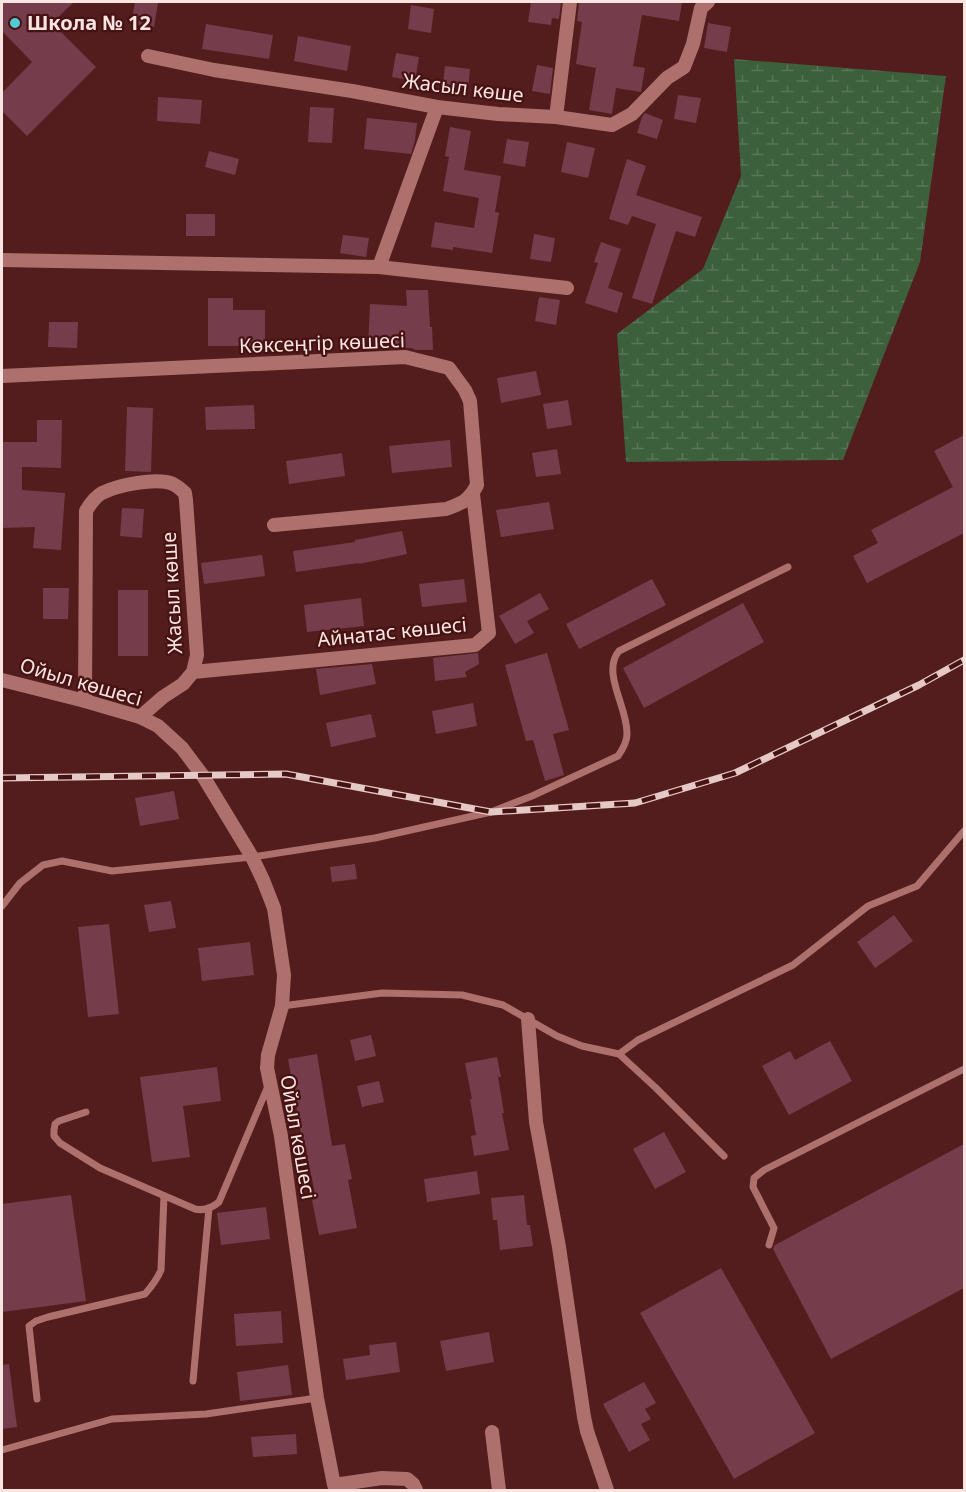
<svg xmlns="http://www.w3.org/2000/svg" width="966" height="1492" font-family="'Noto Sans',sans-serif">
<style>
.wetland{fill:url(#wetland-marsh)}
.building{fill:#753d4c}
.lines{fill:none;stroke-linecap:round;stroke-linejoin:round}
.lane{stroke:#ae706c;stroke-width:7}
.street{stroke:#ae706c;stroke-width:14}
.rail-casing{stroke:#e4c9c7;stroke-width:7}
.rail{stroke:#461212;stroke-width:4.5;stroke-dasharray:14;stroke-linecap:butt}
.poi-dot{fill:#52cbd7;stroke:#461212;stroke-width:2}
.labels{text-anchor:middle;stroke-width:4.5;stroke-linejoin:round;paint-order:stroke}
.poi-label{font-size:20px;font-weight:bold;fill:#fbe5e3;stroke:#461212;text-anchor:start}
.street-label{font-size:20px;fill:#fbe5e3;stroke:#461212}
</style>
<defs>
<pattern id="wetland-marsh" width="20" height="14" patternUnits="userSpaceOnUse" patternTransform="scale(1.5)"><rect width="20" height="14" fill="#3c5f3c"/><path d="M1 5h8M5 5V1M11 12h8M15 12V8" fill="none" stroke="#597658"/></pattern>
</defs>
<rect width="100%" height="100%" fill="#521d1c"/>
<path class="wetland" d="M734 59 946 76 920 262 843 460 626 462 617 334 703 269 741 176Z"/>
<g class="building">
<path d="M2 2H74L52 23 96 67 27 136 2 111V93L32 62 2 31Z"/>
<path d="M135 2 158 3 154 27 131 24Z"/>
<path d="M531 2H561L559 19 552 18 551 25 528 22Z"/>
<path d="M579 3 682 2 679 21 642 15 633 66 645 68 641 92 616 88 612 114 589 110 596 68 576 64 582 22 577 21Z"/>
<path d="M411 5 434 9 431 33 408 29Z"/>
<path d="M708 23 731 27 727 52 704 48Z"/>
<path d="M206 24 273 35 269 59 202 49Z"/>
<path d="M298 36 351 46 347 71 294 61Z"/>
<path d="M396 53 419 57 415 81 392 77Z"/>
<path d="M537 65 553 68 550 94 532 91Z"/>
<path d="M445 66 470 69 468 88 443 84Z"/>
<path d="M678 95 701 98 696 123 674 119Z"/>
<path d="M158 97 202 100 200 124 157 121Z"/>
<path d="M310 107 334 108 332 143 308 142Z"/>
<path d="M645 113 663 120 657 139 637 133 642 117Z"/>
<path d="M367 118 417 123 415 140 411 154 364 149Z"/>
<path d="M450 127 471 131 464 170 501 176 495 212 499 213 492 253 453 247V250L431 247 435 222 474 228 479 198 443 191 449 157 445 156Z"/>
<path d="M507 139 529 142 525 167 503 163Z"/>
<path d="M567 142 595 148 588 178 561 172Z"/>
<path d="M209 151 239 159 235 175 205 167Z"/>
<path d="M627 159 646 166 636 195 702 217 695 237 676 231 652 304 632 298 656 224 632 216 628 225 609 219Z"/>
<rect x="186" y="214" width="29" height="22"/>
<path d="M534 234 555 238 551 262 530 259Z"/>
<path d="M343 235 369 238 366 257 340 253Z"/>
<path d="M601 242 621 249 608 288 623 293 617 313 585 303 598 263 594 262Z"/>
<path d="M406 290H428L430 327H432L433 350H416L411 348 368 346 370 304 407 306Z"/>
<path d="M539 297 560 300 556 325 535 321Z"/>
<path d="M208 298H233V310H265V346H208Z"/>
<path d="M49 322H78L77 348 48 347Z"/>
<path d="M536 371 541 395 501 403 497 378Z"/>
<path d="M568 400 572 425 547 429 543 404Z"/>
<path d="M254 405 255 429 206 430 205 407Z"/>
<path d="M127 407 153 408 151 472 125 471Z"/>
<path d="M37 420H62L61 468 22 467V490L65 493 61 550 33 548 35 527 2 528V499H3L2 442H37Z"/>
<path d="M964 435V533L867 583 853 556 878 543 871 530 953 487 934 451Z"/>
<path d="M450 440 452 467 392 473 389 446Z"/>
<path d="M557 449 561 474 536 477 532 453Z"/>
<path d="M342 453 345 476 289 484 286 461Z"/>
<path d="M549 502 554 529 501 537 496 510Z"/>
<path d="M122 508 144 509 142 538 120 536Z"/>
<path d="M402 531 407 554 359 564V563L296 572 293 551 355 542V540Z"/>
<path d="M262 555 265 576 204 584 201 563Z"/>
<path d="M464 579 467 602 422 607 419 584Z"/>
<path d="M652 579 666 605 579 649 566 624Z"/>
<path d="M43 588H69L68 619H43Z"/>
<rect x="118" y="590" width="30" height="66"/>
<path d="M540 593 549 609 527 621 534 633 515 644 499 616Z"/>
<path d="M361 598 364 626 307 632 304 605Z"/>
<path d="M743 603 764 642 644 708 623 668Z"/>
<path d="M478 653 479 664 465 672 467 677 435 681 433 658Z"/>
<path d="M547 653 569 730 553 734 564 775 545 781 533 740 526 741 505 665Z"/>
<path d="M372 664 376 684 320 695 316 669Z"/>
<path d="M473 703 477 726 436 734 432 711Z"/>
<path d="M371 714 376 737 331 747 326 723Z"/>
<path d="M174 791 179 819 140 826 135 798Z"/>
<path d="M355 864 357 879 332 882 330 867Z"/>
<path d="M171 901 176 928 149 932 144 905Z"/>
<path d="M894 915 913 941 875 968 857 942Z"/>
<path d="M109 924 119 1014 88 1017 78 927Z"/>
<path d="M250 942 254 975 202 981 198 948Z"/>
<path d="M371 1035 376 1056 355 1061 350 1040Z"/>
<path d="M830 1041 852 1081 789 1115 762 1066 790 1051 795 1060Z"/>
<path d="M317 1054 332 1146 345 1144 352 1179 348 1180 357 1228 319 1235 312 1200 316 1199 304 1139H302L288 1059Z"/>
<path d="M497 1057 501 1077H498L504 1113H502L509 1150 474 1156 471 1136 476 1135 470 1099H472L465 1063Z"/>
<path d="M217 1067 221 1101 183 1106 190 1157 152 1162 140 1077Z"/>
<path d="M379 1081 384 1102 362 1107 357 1086Z"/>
<path d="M664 1132 686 1172 655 1189 633 1149Z"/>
<path d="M964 1144V1288L831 1359 773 1249 775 1245Z"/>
<path d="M477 1171 480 1194 427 1202 424 1179Z"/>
<path d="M71 1195 86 1301 2 1312V1204Z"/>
<path d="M524 1195 527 1225H530L533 1246 500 1250 497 1220H493L491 1198Z"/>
<path d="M266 1207 270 1239 221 1245 217 1213Z"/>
<path d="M721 1268 815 1433 734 1479 640 1313Z"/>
<path d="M281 1311 283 1343 236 1346 234 1314Z"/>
<path d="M489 1332 494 1362 446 1371 440 1341Z"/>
<path d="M396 1342 400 1372 346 1380 343 1359 370 1355 369 1345Z"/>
<path d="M9 1364 17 1427 2 1429V1365Z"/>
<path d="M288 1365 292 1395 240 1401 237 1372Z"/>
<path d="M644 1382 656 1403 645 1409 651 1419 641 1424 650 1440 629 1452 603 1404Z"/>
<path d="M296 1434 297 1454 253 1457 251 1437Z"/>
</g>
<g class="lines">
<g class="lane">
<path d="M2 906 20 883 43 865 62 861 112 871 252 857 375 838 491 812 532 796 618 756C623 749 627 742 627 734 628 708 601 672 619 651L788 567"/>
<path d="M282 1006 382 993 462 995 503 1005 557 1036 582 1046 619 1054 656 1088 724 1156"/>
<path d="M619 1054 638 1040 793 965 868 906 917 886 964 831"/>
<path d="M86 1112 59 1121 55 1124 54 1130V1136L60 1143 100 1168 195 1209C204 1211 212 1208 219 1202L268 1086"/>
<path d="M769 1245 774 1228 753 1187 754 1178 764 1170 964 1069"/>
<path d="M193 1381 209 1208"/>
<path d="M37 1399 29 1326 36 1321 48 1317 145 1294C152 1286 157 1280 161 1270L164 1196"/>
<path d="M2 1450 112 1419 206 1414 317 1398"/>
</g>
<g class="street">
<path d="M148 56 214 70 352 91 437 107 498 114 556 117 612 125 632 114 667 78 684 67 693 44 701 8 708 2"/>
<path d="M556 117 570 2"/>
<path d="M2 260 379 267 567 288"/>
<path d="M379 267 437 107"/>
<path d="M2 376 405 357 449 368 465 390 470 401 477 485C469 501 462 503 446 509L274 525"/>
<path d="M193 672 475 645 489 633 473 494"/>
<path d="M2 680 85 701 140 717 158 726 182 748 203 776 252 857 263 880 274 908 284 975 282 1006 268 1055 267 1068 281 1136 317 1398 334 1485 382 1478 407 1479 413 1484 416 1490"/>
<path d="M85 701 86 511C90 504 95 497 102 493 118 485 157 477 173 484 177 486 182 490 185 493L186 500 197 655 193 672 183 684 163 697 140 717"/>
<path d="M528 1019 536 1122 559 1247 584 1417 587 1431 607 1490"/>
<path d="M492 1432 499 1490"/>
</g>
<defs>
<path id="rail" d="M2 778 286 774 491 812 635 803 735 773 919 685 964 660"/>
</defs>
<use href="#rail" class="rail-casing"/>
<use href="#rail" class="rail"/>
</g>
<circle class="poi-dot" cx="15" cy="23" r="6"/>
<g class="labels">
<g class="poi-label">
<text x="27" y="30">Школа № 12</text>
</g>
<g class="street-label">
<text transform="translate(463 88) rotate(7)" y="7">Жасыл көше</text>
<text transform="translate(322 343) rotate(-2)" y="7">Көксеңгір көшесі</text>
<text transform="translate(172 593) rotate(-93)" y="7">Жасыл көше</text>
<text transform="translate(392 632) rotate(-6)" y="7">Айнатас көшесі</text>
<text transform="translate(81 682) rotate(16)" y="7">Ойыл көшесі</text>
<text transform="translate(298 1137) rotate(80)" y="7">Ойыл көшесі</text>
</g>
</g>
<rect width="966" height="1492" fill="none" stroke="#fbe5e3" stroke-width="6"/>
</svg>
